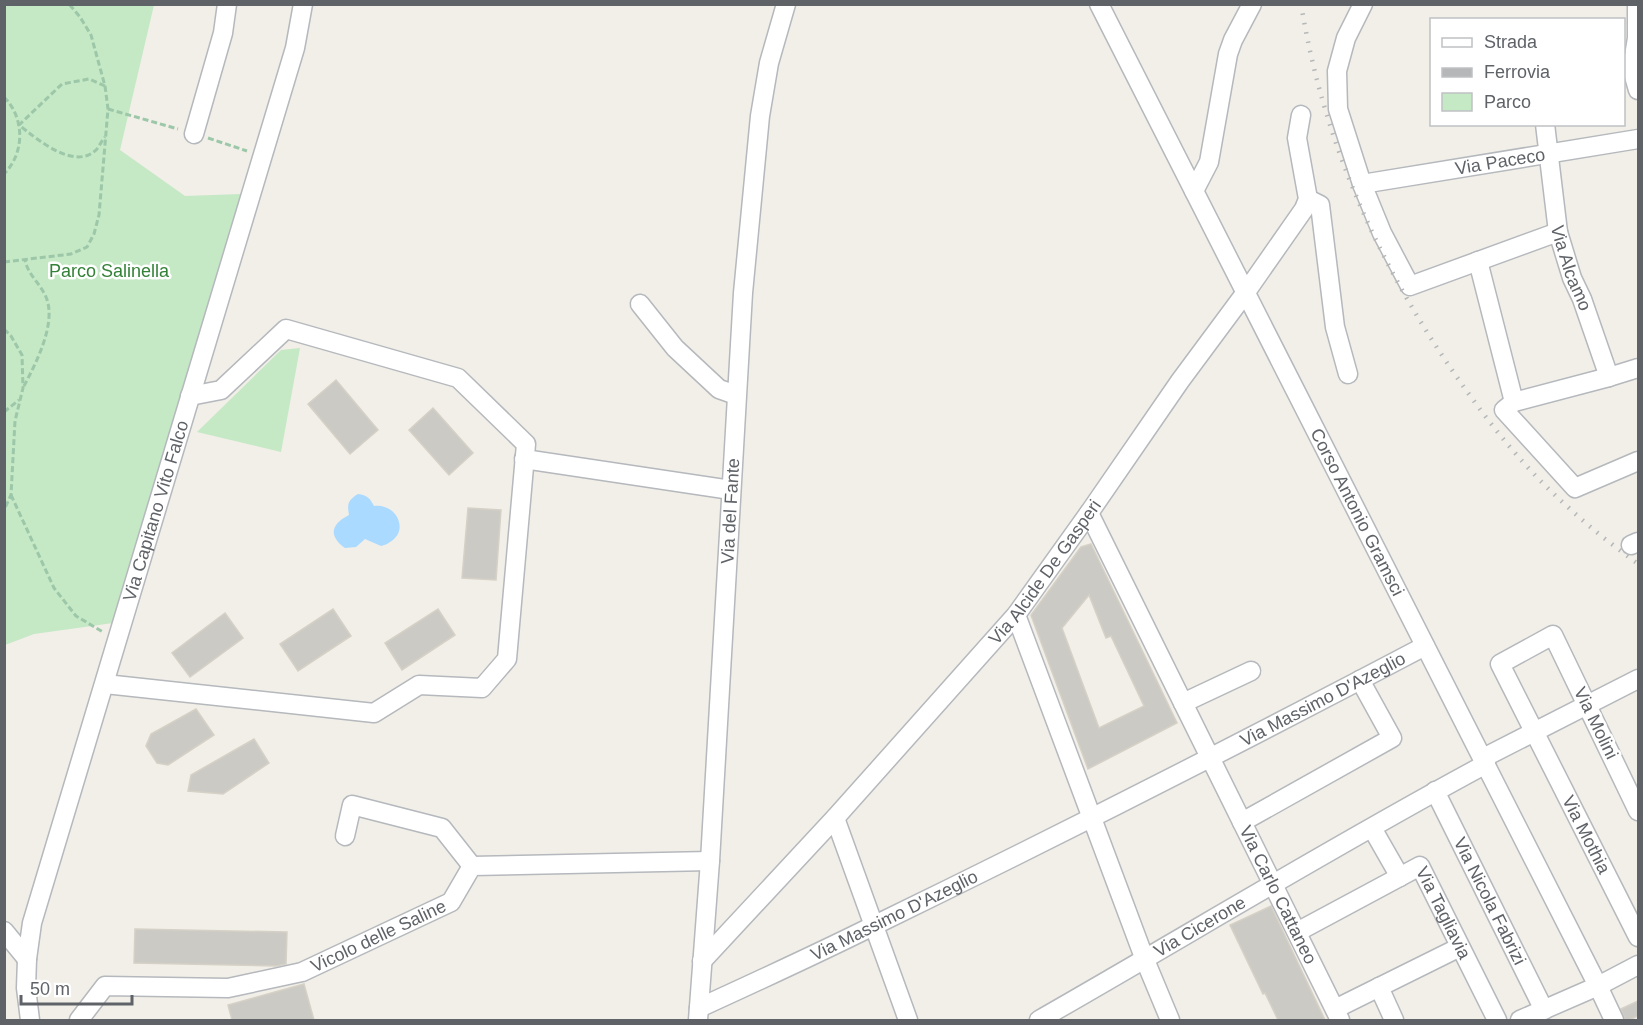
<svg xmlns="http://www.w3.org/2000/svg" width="1643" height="1025" font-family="Arial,sans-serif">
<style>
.green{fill:#c5e8c5}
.water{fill:#aadaff}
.building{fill:#cccac5;stroke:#d6d1c6;stroke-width:1.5;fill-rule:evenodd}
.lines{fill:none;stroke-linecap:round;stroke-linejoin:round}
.minor-casing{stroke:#b5b8bc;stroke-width:21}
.path{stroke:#9cc7a9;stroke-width:3;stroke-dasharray:6 3;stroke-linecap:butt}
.minor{stroke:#fff;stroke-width:18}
.rail{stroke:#b6b7b8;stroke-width:4.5;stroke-dasharray:1.5 8;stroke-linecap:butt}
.labels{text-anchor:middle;stroke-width:5;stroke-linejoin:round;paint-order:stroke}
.street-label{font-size:18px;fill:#5f6368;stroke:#fff}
.park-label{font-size:18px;fill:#348238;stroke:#fff}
</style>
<rect width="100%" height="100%" fill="#f1efe8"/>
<g class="green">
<path d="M5 5H154L120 150 185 196 241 194 113 623 34 634 5 645Z"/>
<path d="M300 348 281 452 197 432 281 350Z"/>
</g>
<path class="water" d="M358 494C367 495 370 498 374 506 396 503 410 530 390 542 388 544 384 545 381 546L365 539 356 547 345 548C328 536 331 524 349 515 347 504 348 500 358 494Z"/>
<g class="building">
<path d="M336 380 378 430 350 454 308 404Z"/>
<path d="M433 408 473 453 449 475 409 430Z"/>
<path d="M468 508 501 510 496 580 462 578Z"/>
<path d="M1091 544 1177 723 1088 769 1031 615 1081 547ZM1089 595 1106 638 1111 636 1144 706 1099 728 1062 628Z"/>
<path d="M333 609 351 636 298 671 280 644Z"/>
<path d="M438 609 455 635 402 670 385 643Z"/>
<path d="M225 613 243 638 190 677 172 653Z"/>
<path d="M196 709 214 735 168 765 157 763 146 746 151 734Z"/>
<path d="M254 739 269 763 223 794 188 791 191 775Z"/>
<path d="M1271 906 1325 1020H1278L1265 993 1263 994 1230 925Z"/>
<path d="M135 929 287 932 286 964 276 966 134 963Z"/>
<path d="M304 984 314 1020H232L228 1005Z"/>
<path d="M1638 1001V1016L1629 1020H1625L1621 1009Z"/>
</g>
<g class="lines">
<defs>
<g id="minor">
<path id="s1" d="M1099 4 1598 986 1614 1020"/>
<path d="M1363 4 1346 38 1337 71 1338 109 1362 184 1382 233 1410 286 1558 232"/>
<path d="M1637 4V38L1632 69 1638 90"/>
<path id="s2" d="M1545 124 1558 232 1572 278 1582 299 1609 377"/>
<path d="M194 134 223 33 227 4"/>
<path id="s3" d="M1362 184 1638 139"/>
<path d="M1194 191 1209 162 1228 54 1233 40 1252 4"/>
<path d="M1308 199 1320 205 1335 327 1348 374"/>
<path d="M1478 261 1514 402"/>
<path d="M640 304 675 348 719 389 736 395"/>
<path d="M1638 368 1609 377 1514 402 1504 410 1575 488 1638 461"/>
<path d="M524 459 731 490"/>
<path id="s4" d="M1089 513 1340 1020"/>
<path d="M1631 545 1638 542"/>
<path d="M1016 615 1145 960 1170 1020"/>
<path d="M105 684 374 713 419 685 482 688 507 659 526 444 458 378 286 329 221 390 190 396"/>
<path d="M1183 703 1251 671"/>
<path d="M1483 758 1638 679"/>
<path id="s5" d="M1435 791 1544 1010"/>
<path id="s6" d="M1638 811 1553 635 1500 664 1638 937"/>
<path d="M835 818 908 1020"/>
<path d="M1242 822 1392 738 1360 680"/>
<path d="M1372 828 1400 877"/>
<path d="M345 836 352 805 442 828 472 866"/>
<path d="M4 931 27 959"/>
<path id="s7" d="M1297 932 1420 866 1497 1020"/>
<path id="s8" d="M702 961 835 818 1016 615 1089 513 1180 381 1246 292 1304 209 1308 199 1297 138 1301 115"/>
<path d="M1379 987 1394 1020"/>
<path id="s9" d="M699 1008C758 981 817 954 875 925 1060 835 1243 742 1425 646"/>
<path d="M1335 1009 1460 947"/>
<path id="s10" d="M30 1020 26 988 27 959 32 923 295 48 303 4"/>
<path id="s11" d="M79 1020 105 986 228 988 302 972 451 902 472 866 710 861"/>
<path id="s12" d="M698 1020 710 861 743 293 760 116 769 63 786 4"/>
<path id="s13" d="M1039 1020C1188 935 1335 845 1486 764"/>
<path d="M1520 1020 1598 986 1638 965"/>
</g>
</defs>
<use href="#minor" class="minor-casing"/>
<g class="path">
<path d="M105 86 89 79 62 84 19 125C37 139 75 172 97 149 100 145 102 140 105 137"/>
<path d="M4 97C25 118 25 153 4 174"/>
<path d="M108 109 178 129"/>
<path d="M208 138 247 151"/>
<path d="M4 262 71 254 87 247 94 234 99 215 108 109 105 86 91 35 80 17 69 4"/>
<path d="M4 329 11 336 22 355 23 388 15 421 11 495 4 510"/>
<path d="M24 386C36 363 57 323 46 297 40 283 28 275 25 260"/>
<path d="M4 412 19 400"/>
<path d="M11 495 54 588 76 616 103 632"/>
</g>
<use href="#minor" class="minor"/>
<path class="rail" d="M1301 4C1324 144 1379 267 1461 383 1492 427 1527 471 1568 507 1590 528 1614 546 1638 564"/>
</g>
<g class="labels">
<g class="street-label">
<text dy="6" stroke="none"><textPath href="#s3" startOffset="140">Via Paceco</textPath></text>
<text dy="6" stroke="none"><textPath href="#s2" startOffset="147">Via Alcamo</textPath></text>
<text dy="6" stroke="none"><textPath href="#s10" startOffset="528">Via Capitano Vito Falco</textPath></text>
<text dy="6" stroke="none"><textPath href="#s12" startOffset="510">Via del Fante</textPath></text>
<text dy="6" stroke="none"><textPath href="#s1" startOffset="570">Corso Antonio Gramsci</textPath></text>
<text dy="6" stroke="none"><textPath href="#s8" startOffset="519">Via Alcide De Gasperi</textPath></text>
<text dy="6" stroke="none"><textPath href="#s9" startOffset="696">Via Massimo D'Azeglio</textPath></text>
<text transform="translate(1596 723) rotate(64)" y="6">Via Molini</text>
<text dy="6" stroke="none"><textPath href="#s6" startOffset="447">Via Mothia</textPath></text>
<text dy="6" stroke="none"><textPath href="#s4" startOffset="426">Via Carlo Cattaneo</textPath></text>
<text dy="6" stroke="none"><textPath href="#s5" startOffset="123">Via Nicola Fabrizi</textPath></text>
<text dy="6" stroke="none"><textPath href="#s9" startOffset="216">Via Massimo D'Azeglio</textPath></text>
<text dy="6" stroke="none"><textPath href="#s7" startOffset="192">Via Tagliavia</textPath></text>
<text dy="6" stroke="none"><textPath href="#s13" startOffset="186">Via Cicerone</textPath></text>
<text dy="6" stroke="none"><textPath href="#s11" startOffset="326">Vicolo delle Saline</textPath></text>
</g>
<g class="park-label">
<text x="109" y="277">Parco Salinella</text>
</g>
</g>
<rect width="1643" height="1025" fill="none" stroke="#5f6368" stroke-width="12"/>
<rect x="1430" y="18" width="195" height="108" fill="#ffffff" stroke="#bfc1c3" stroke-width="1.5"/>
<rect x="1442" y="38" width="30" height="9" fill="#ffffff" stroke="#bfc1c3" stroke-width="1.5"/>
<text x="1484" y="48" font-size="18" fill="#5f6368">Strada</text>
<rect x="1442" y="68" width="30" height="9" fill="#b6b7b8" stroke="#bfc1c3" stroke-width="1.5"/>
<text x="1484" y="78" font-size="18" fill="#5f6368">Ferrovia</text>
<rect x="1442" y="93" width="30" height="18" fill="#c5e8c5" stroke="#bfc1c3" stroke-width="1.5"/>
<text x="1484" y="108" font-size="18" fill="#5f6368">Parco</text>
<path d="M21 995v9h111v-9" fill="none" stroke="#5f6368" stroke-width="3"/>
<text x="30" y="995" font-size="18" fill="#5f6368" stroke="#ffffff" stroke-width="4.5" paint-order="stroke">50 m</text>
</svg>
